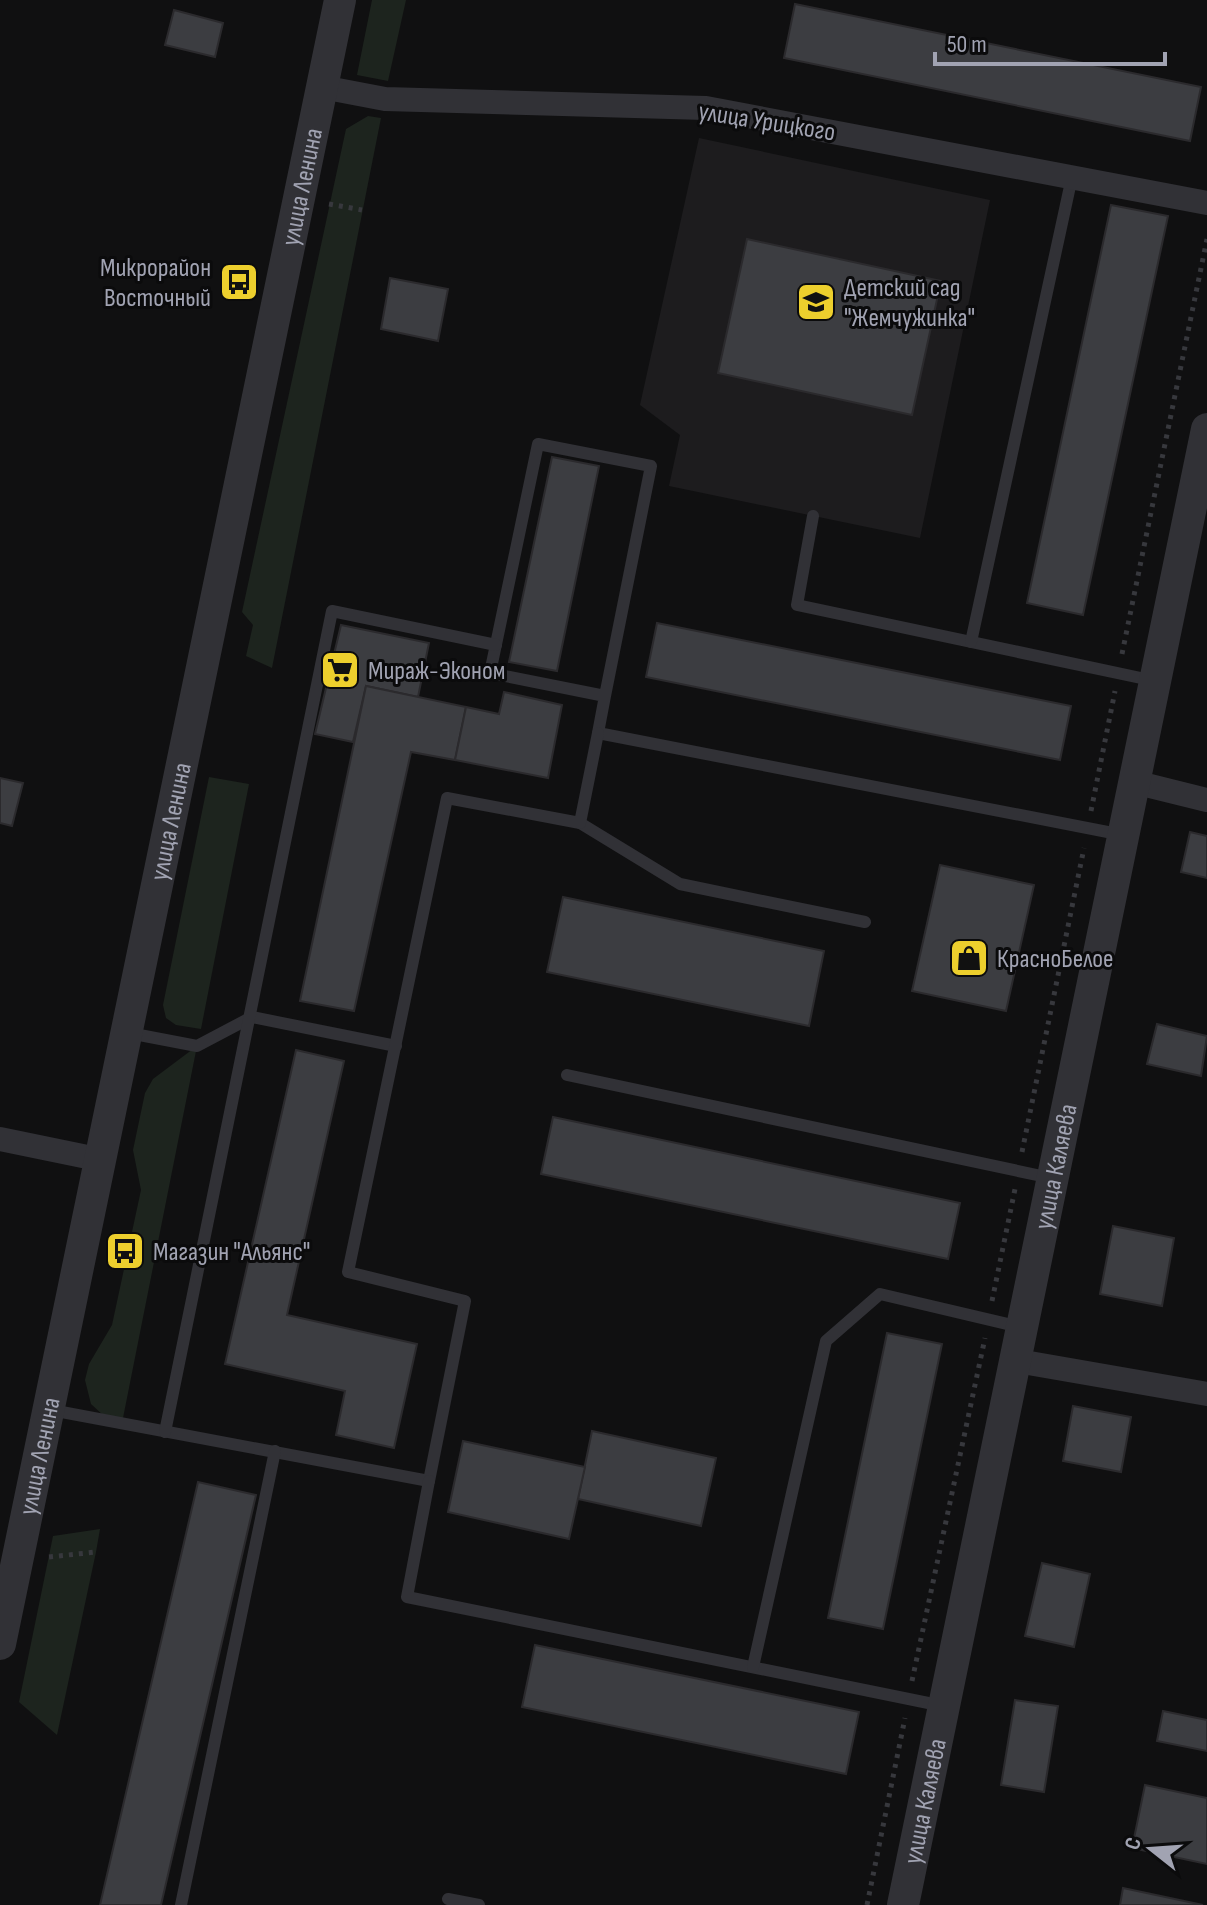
<svg xmlns="http://www.w3.org/2000/svg" width="1207" height="1905" font-family="'Sofia Sans Condensed',sans-serif">
<style>
.built{fill:#1d1c1e}
.green{fill:#1d241e}
.building{fill:#3c3d41;stroke:#2b2a2d;stroke-width:2}
.lines{fill:none;stroke-linecap:round;stroke-linejoin:round}
.path{stroke:#37383d;stroke-width:5;stroke-dasharray:4 6;stroke-linecap:butt}
.service{stroke:#313136;stroke-width:12}
.minor{stroke:#313136;stroke-width:24}
.tertiary{stroke:#313136;stroke-width:32}
.labels{text-anchor:middle;stroke-width:6;stroke-linejoin:round;paint-order:stroke}
.street-label{font-size:26px;fill:#a1a3b2;stroke:#0b0b0c}
.poi-label{font-size:26px;fill:#a1a3b2;stroke:#0b0b0c;text-anchor:start}
</style>
<rect width="100%" height="100%" fill="#101011"/>
<path class="built" d="M699 138 990 200 920 538 669 486 680 435 640 405Z"/>
<g class="green">
<path d="M372 0H406L388 81 357 75Z"/>
<path d="M368 116 381 118 272 668 246 656 253 625 242 612 346 129Z"/>
<path d="M209 777 249 784 201 1029 176 1025 166 1018 163 1005Z"/>
<path d="M197 1046 122 1423 103 1415 91 1404 85 1380 89 1364 112 1325 141 1190 133 1150 145 1093 153 1079Z"/>
<path d="M100 1529 96 1552 57 1735 19 1702 53 1536Z"/>
</g>
<g class="building">
<path d="M795 4 1201 87 1190 141 784 58Z"/>
<path d="M174 10 223 23 215 57 165 45Z"/>
<path d="M1111 205 1168 216 1083 615 1027 603Z"/>
<path d="M747 239 941 281 912 415 718 373Z"/>
<path d="M390 278 448 289 438 341 381 329Z"/>
<path d="M552 457 599 466 557 671 509 662Z"/>
<path d="M657 623 1071 706 1060 760 646 677Z"/>
<path d="M341 625 429 643 418 697 366 686 353 742 315 734Z"/>
<path d="M366 686 466 707 455 760 411 752 354 1011 300 1001Z"/>
<path d="M504 692 562 705 548 778 455 760 466 707 499 714Z"/>
<path d="M0 778 23 783 12 826 0 823Z"/>
<path d="M1190 832 1207 836V878L1181 872Z"/>
<path d="M940 865 1034 885 1006 1011 912 991Z"/>
<path d="M563 897 824 951 809 1026 547 972Z"/>
<path d="M1157 1024 1207 1036 1201 1076 1147 1064Z"/>
<path d="M296 1050 344 1061 287 1315 417 1344 394 1448 336 1435 345 1391 225 1364Z"/>
<path d="M553 1117 960 1203 948 1259 541 1174Z"/>
<path d="M1113 1226 1174 1238 1162 1306 1100 1294Z"/>
<path d="M887 1333 942 1344 883 1629 828 1618Z"/>
<path d="M1073 1406 1131 1417 1121 1472 1063 1461Z"/>
<path d="M592 1431 716 1458 701 1526 578 1499Z"/>
<path d="M463 1441 585 1467 569 1539 448 1512Z"/>
<path d="M198 1482 256 1495 161 1905H100Z"/>
<path d="M1042 1563 1090 1574 1074 1647 1025 1636Z"/>
<path d="M535 1645 859 1712 846 1774 522 1707Z"/>
<path d="M1015 1700 1058 1706 1044 1792 1001 1785Z"/>
<path d="M1163 1711 1207 1720V1751L1157 1741Z"/>
<path d="M1145 1785 1207 1798V1864L1132 1848Z"/>
<path d="M1123 1888 1203 1905H1120Z"/>
</g>
<g class="lines">
<g class="path">
<path d="M329 204 362 210"/>
<path d="M1122 654 1207 239"/>
<path d="M1091 811 1115 691"/>
<path d="M1022 1152 1084 848"/>
<path d="M992 1301 1015 1189"/>
<path d="M49 1557 96 1552"/>
<path d="M912 1681 985 1338"/>
<path d="M867 1905 905 1718"/>
</g>
<g class="service">
<path d="M813 516 797 605 1155 681"/>
<path d="M971 642 1072 177"/>
<path d="M605 696 490 673 538 444 651 466 605 696 598 733 1123 835"/>
<path d="M580 823 680 884 865 922"/>
<path d="M129 1033 197 1046 252 1017 396 1046"/>
<path d="M567 1075 1051 1178"/>
<path d="M51 1410 429 1481 465 1301 348 1272 447 798 580 823 598 733"/>
<path d="M165 1432 332 611 496 645"/>
<path d="M429 1481 407 1597 943 1706"/>
<path d="M753 1667 826 1341 880 1294 1020 1327"/>
<path d="M448 1899 479 1905"/>
<path d="M181 1905 275 1451"/>
</g>
<g class="minor">
<path d="M322 87 385 99 706 108 1207 203"/>
<path d="M1134 782 1207 800"/>
<path d="M0 1139 102 1160"/>
<path d="M1012 1360 1207 1394"/>
</g>
<g class="tertiary">
<path id="s1" d="M0 1644 340 0"/>
<path id="s2" d="M903 1905 1207 429"/>
</g>
</g>
<defs>
<symbol id="bus-square" viewBox="-11 -11 22 22"><rect x="-9" y="-9" width="18" height="18" rx="4" fill="#edcf2d" stroke="#0b0b0c"/><path d="M-5-6H5V4H4V6H2V4H-2V6H-4V4H-5ZM-3.5-4V0h7V-4ZM-3.5 1.2v1.5H-2V1.2ZM2 1.2v1.5H3.5V1.2Z" fill="#111"/></symbol>
<symbol id="school-square" viewBox="-11 -11 22 22"><rect x="-9" y="-9" width="18" height="18" rx="4" fill="#edcf2d" stroke="#0b0b0c"/><path d="M0-5L7-2L0 1L-7-2ZM-4 1L0 2.5L4 1V4Q0 6-4 4Z" fill="#111"/></symbol>
<symbol id="supermarket-square" viewBox="-11 -11 22 22"><rect x="-9" y="-9" width="18" height="18" rx="4" fill="#edcf2d" stroke="#0b0b0c"/><path d="M-6-5.5h2.5l.6 2H6L4.5 2H-2.5L-4.4-4H-6ZM-1.5 3.2a1.3 1.3 0 1 0 .1 0ZM3 3.2a1.3 1.3 0 1 0 .1 0Z" fill="#111"/></symbol>
<symbol id="shop-square" viewBox="-11 -11 22 22"><rect x="-9" y="-9" width="18" height="18" rx="4" fill="#edcf2d" stroke="#0b0b0c"/><path d="M-5-2.5h2.3a2.7 3.5 0 0 1 5.4 0H5L5.5 6h-11ZM-1.5-2.5h3a1.5 2.3 0 0 0-3 0Z" fill="#111"/></symbol>
</defs>
<g fill-rule="evenodd">
<use href="#bus-square" x="217" y="260" width="44" height="44"/>
<use href="#school-square" x="794" y="280" width="44" height="44"/>
<use href="#supermarket-square" x="318" y="648" width="44" height="44"/>
<use href="#shop-square" x="947" y="936" width="44" height="44"/>
<use href="#bus-square" x="103" y="1229" width="44" height="44"/>
</g>
<g class="labels">
<g class="street-label">
<text transform="translate(767 121) rotate(9)" y="9">улица Урицкого</text>
<text dy="9" stroke="none"><textPath href="#s1" startOffset="1488">улица Ленина</textPath></text>
<text dy="9" stroke="none"><textPath href="#s1" startOffset="840">улица Ленина</textPath></text>
<text dy="9" stroke="none"><textPath href="#s2" startOffset="754">улица Каляева</textPath></text>
<text dy="9" stroke="none"><textPath href="#s1" startOffset="192">улица Ленина</textPath></text>
<text dy="9" stroke="none"><textPath href="#s2" startOffset="106">улица Каляева</textPath></text>
</g>
<g class="poi-label">
<text x="211" y="276" text-anchor="end">Микрорайон<tspan x="211" dy="30">Восточный</tspan></text>
<text x="844" y="296">Детский сад<tspan x="844" dy="30">"Жемчужинка"</tspan></text>
<text x="368" y="679">Мираж-Эконом</text>
<text x="997" y="967">КрасноБелое</text>
<text x="153" y="1260">Магазин "Альянс"</text>
</g>
</g>
<g transform="translate(1151 1849) rotate(287)" stroke="#0b0b0c" stroke-width="6" paint-order="stroke">
<path d="M0-6L14 30L0 20L-14 30Z" fill="#a1a3b2"/>
<text y="-12" font-size="22" font-weight="bold" text-anchor="middle" fill="#a1a3b2">С</text>
</g>
<path d="M935 52v12h230v-12" fill="none" stroke="#a1a3b2" stroke-width="4"/>
<text x="947" y="52" font-size="24" fill="#a1a3b2" stroke="#0b0b0c" stroke-width="6" paint-order="stroke">50 m</text>
</svg>
